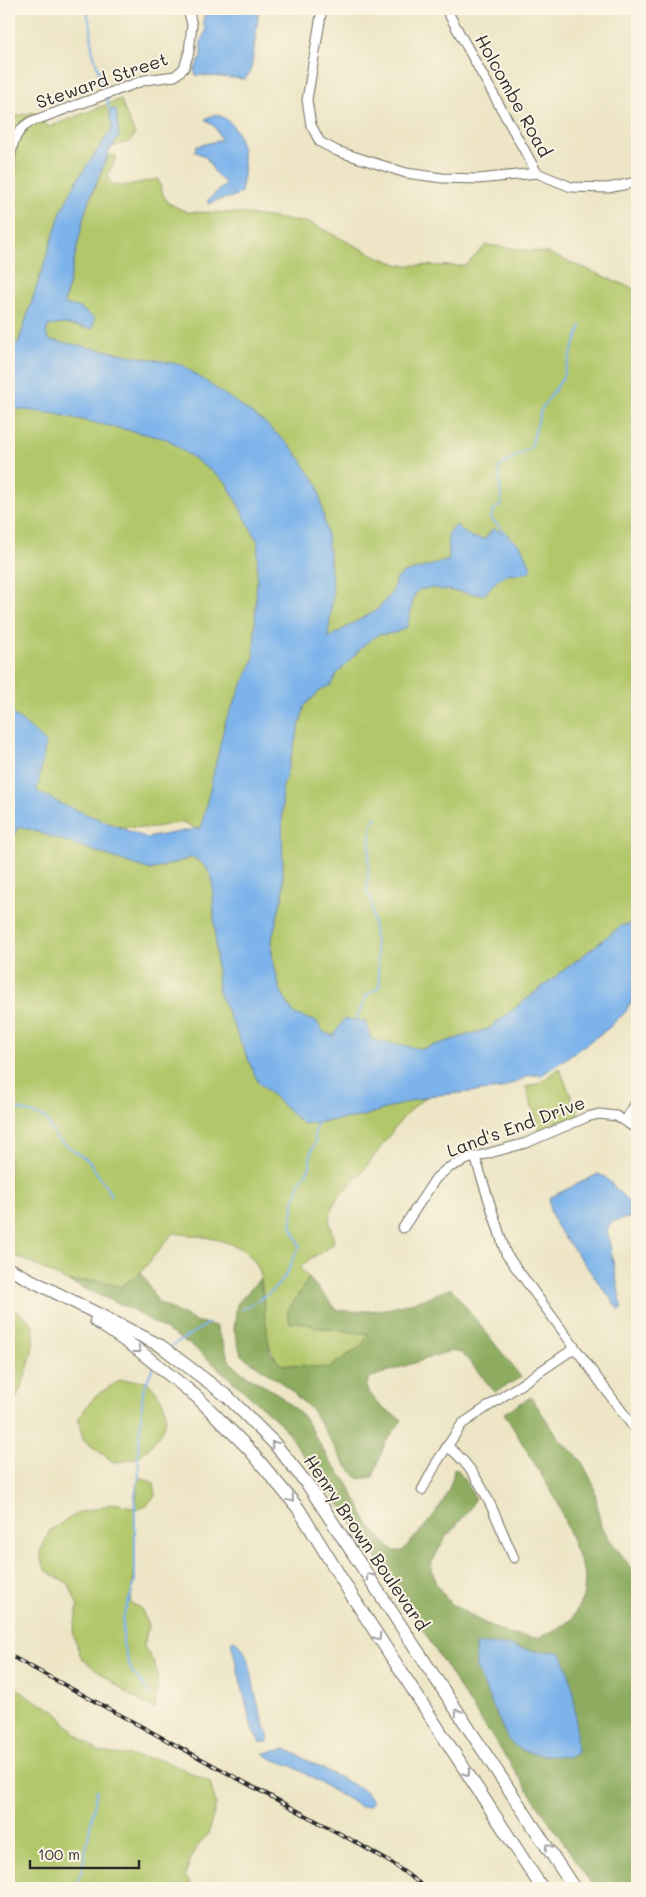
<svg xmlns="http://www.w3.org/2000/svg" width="646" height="1897" font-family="Mali,sans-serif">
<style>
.green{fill:#b2c76b;stroke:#6e794b}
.forest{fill:#8dac5f;stroke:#5c6c45}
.water{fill:#7cb3eb;stroke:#546f8b}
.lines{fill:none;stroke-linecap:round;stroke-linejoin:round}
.stream{stroke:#7cb3eb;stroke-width:2}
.street-casing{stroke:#6f6c61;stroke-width:11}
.secondary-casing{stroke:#6f6c61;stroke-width:14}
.street{stroke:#fff;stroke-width:9}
.secondary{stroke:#fff;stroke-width:12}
.rail-casing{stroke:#2b2b2b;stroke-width:4}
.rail{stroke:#fcf5e5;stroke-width:2;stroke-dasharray:5.5;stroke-linecap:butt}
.oneway{stroke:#a0a0a0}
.labels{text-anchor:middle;stroke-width:4;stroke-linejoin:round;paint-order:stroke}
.street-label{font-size:18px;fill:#2b2b2b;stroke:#fcf5e5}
</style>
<rect width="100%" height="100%" fill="#fcf5e5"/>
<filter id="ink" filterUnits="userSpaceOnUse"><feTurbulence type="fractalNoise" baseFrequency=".02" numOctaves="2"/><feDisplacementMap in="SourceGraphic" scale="10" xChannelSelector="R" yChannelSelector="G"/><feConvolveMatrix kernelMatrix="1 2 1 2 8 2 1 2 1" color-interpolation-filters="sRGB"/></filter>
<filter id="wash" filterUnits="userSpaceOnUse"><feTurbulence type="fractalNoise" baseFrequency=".0096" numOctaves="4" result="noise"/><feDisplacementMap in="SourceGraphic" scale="20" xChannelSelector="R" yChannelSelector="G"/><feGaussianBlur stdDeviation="1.12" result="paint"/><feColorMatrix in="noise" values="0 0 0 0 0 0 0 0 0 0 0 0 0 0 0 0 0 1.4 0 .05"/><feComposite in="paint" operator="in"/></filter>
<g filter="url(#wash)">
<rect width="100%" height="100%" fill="#ede5c5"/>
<g class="green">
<path d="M121 99C124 112 131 122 135 135L131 141 112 147 119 137 112 129 79 177 62 209 18 344 9 341V118L33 112 49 127Z"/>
<path d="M109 155 117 156 108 174 110 183 123 186 158 179 163 194 168 203 187 212 239 213 310 223 376 256 400 265 465 266 486 245 548 253 637 290V923L621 926 488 1029 422 1049 333 1036 323 1032 317 1022 294 1014 280 990 272 956V939L283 893 282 790 291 736 328 639 183 365C138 356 94 350 50 340L46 335 48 326 63 324 82 327 80 308 64 304 86 208Z"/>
<path d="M9 387 185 435 289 551 204 833 183 822 149 828 104 826 9 792Z"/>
<path d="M19 818 151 870 194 857 205 866 212 877 258 1082 303 1124 359 1117 428 1096C400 1114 384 1145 363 1171 351 1186 336 1194 330 1213 328 1221 333 1234 334 1243 324 1253 310 1256 300 1268L309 1278 287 1312C311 1331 340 1330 369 1334L362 1346 329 1368 280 1364C268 1349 266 1336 265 1318 263 1302 264 1283 258 1268 246 1239 200 1236 173 1233L141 1272 120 1287 98 1280 69 1282 9 1252V833Z"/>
<path d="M559 1068 581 1119 541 1137 526 1087 540 1083Z"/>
<path d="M9 1309C19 1313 32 1317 34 1331 36 1347 21 1398 9 1408Z"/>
<path d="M121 1380 147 1381C168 1402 174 1421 152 1444 148 1449 143 1454 138 1457 131 1460 122 1461 115 1463L83 1440 78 1418 96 1395Z"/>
<path d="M139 1477 154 1483 156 1495 147 1505 135 1509C133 1542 138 1570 130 1603L141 1608 148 1625 144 1647C161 1672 160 1681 154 1709L131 1696 81 1658 73 1634 78 1607 69 1584 45 1570 40 1552 50 1530 79 1513 114 1503 135 1508Z"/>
<path d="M9 1681 29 1698 54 1710 76 1734 99 1752 163 1760 210 1782 216 1805 208 1834 194 1851 185 1876 194 1888H9Z"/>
</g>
<g class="forest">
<path d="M141 1272 158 1302 195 1321 216 1326 230 1362 244 1374 278 1394 303 1416 328 1458 348 1484 369 1526 393 1551H402C425 1526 449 1504 454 1469L458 1470 475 1498 469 1511 445 1538 431 1564 436 1584 449 1602 473 1617 507 1634 536 1638 553 1632 572 1619 584 1595 585 1575 557 1501 504 1413 531 1397 560 1440 581 1460 594 1486 601 1527 637 1576V1888H594L468 1701 368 1544 281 1424 194 1347 133 1310 69 1282 98 1280 120 1287Z"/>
<path d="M260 1278 270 1352 280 1364 329 1368 361 1346 369 1334 319 1328 300 1322 290 1323 287 1312 309 1278 337 1310C380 1315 412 1304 451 1288L521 1377 495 1392 462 1353 450 1351 369 1378 366 1388 379 1405 402 1420 385 1443 373 1477 359 1479 344 1463 312 1410 283 1384 241 1355 234 1329 237 1304Z"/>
</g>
<g class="water">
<path d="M206 9H259L251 71 245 79 196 75 194 70 201 57V40L206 31 203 21Z"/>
<path d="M109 109H116L119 137 109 151 86 208 64 304 80 308 95 319 92 329 63 324 48 326 46 335 50 340 182 365 264 422 294 450 318 485 328 542 333 591 328 638 378 609 393 591 395 580 404 573 449 560 448 533 456 525C466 534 470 539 485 539L493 528 506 534 521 546 532 569C525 576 517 572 509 574 497 577 491 588 484 595L431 588 418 590 414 596 407 627 395 633 377 635 365 644 336 675 331 685 322 689 305 705 282 790 283 893 272 939V956L280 990 294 1014 317 1022 323 1032 333 1036 344 1019 365 1021 372 1040 422 1049 488 1029 621 926 637 923V1000L629 1004C627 1015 615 1019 609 1028L542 1075H530L501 1089 428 1096 359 1117 303 1124 258 1082 218 990 212 877 205 866 193 857 151 870 19 826 9 845V711L46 742 37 791 59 803 146 838 201 828 225 723 254 658 258 542 226 482 167 439 56 414 9 408V341L18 344 62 209 79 177 112 129Z"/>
<path d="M215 114C246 122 246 166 241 192 228 202 220 196 210 204L207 202 209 199 226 184 215 173 206 157 194 151 197 146 221 140 215 127 205 119Z"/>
<path d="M598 1174 605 1177 637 1211 636 1216 611 1222 607 1230 622 1308 619 1310 556 1226 550 1210 549 1198Z"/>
<path d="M234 1640C251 1652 251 1675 255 1693 258 1707 264 1724 269 1737L268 1742H260L253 1732 231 1642Z"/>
<path d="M486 1644 505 1645 534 1651 560 1652C577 1682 575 1720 577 1753L569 1757 541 1755 521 1750 508 1740 476 1668 475 1645Z"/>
<path d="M286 1749 365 1791 373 1801 369 1806 361 1807 292 1766 272 1759 263 1753Z"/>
</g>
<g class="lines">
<g class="stream">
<path d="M86 9 91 27 92 49 105 91"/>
<path d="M107 98 109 109"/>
<path d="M506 534 491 518 495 509 501 505 499 467 531 447 541 410 562 379 581 326"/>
<path d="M356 1020 366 996 380 987 371 900 367 891 371 825 377 816"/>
<path d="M9 1106 45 1118 57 1139 89 1161 111 1195"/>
<path d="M242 1309C260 1300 278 1290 288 1271 292 1263 294 1253 300 1247L291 1225 294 1201 300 1182 310 1167 311 1151 316 1142 314 1134 317 1123"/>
<path d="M170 1347 209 1323"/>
<path d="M150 1694 131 1670 123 1644V1618L135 1582V1494L139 1477 138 1457 143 1391 153 1367"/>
<path d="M75 1888 82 1870 97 1790"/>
</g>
</g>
</g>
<g filter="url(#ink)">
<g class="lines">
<defs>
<g id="street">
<path d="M322 9 307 100 311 125 320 142 337 151 406 173 442 178 478 179 537 173 571 187 608 188 637 182"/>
<path d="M446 9 537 173"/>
<path d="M9 176C11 154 10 134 30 122L145 80 175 76 184 68 189 52 192 25 188 9"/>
<path d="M625 1121 637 1101"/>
<path d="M475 1157 506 1254 637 1432"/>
<path d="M403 1228 436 1178 448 1168 468 1159 526 1143 587 1117 599 1114 616 1116 637 1129"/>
<path d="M447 1446C482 1471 496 1520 514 1558"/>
<path d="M422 1490 437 1462 462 1424 575 1348"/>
</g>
<g id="secondary">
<path d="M9 1269 161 1346 228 1397 274 1443 308 1485 574 1888"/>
<path d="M96 1321 137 1349 197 1397 249 1449 298 1508 352 1596 542 1888"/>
</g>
</defs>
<use href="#street" class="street-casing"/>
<use href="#secondary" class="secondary-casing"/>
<use href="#street" class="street"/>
<use href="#secondary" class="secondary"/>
<defs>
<path id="rail" d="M9 1655 357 1843 393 1864 426 1888"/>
</defs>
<use href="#rail" class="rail-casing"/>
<use href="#rail" class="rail"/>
</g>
<defs><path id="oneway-chevron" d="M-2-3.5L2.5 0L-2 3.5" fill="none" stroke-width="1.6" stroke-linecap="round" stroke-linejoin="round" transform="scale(1.25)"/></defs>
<g class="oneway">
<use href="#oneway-chevron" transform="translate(138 1350) rotate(37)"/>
<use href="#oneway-chevron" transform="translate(274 1444) rotate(-132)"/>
<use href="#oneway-chevron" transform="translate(291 1499) rotate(50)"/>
<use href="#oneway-chevron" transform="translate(369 1576) rotate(-124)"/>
<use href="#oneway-chevron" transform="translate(378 1637) rotate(57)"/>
<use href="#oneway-chevron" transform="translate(458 1712) rotate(-123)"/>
<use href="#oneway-chevron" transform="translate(467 1773) rotate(57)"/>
<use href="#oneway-chevron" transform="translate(548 1847) rotate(-123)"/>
</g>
</g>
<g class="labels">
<g class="street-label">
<text transform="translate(102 81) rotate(-19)" y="6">Steward Street</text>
<text transform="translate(513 96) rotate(61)" y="6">Holcombe Road</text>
<text transform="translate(516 1127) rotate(-20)" y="6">Land's End Drive</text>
<text transform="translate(366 1543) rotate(56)" y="6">Henry Brown Boulevard</text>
</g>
</g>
<rect width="646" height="1897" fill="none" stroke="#fcf5e5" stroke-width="30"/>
<path d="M30 1860v8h109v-8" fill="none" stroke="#2b2b2b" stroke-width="2.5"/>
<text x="38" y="1860" font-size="15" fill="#2b2b2b" stroke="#fcf5e5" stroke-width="4" paint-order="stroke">100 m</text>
</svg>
